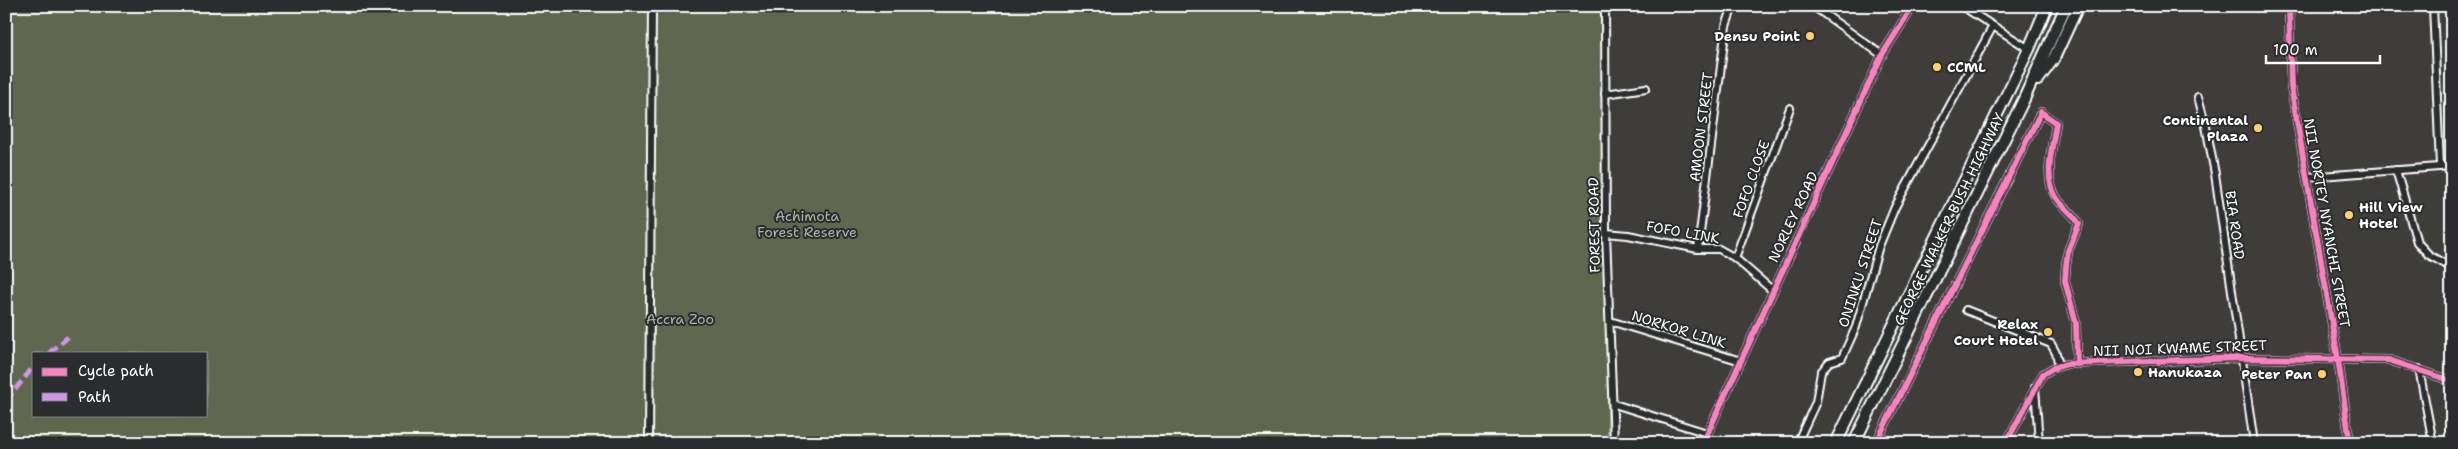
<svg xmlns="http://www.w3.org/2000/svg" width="2458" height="449" font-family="'Shantell Sans',sans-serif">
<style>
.green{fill:#5e684f;stroke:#aeb4a7;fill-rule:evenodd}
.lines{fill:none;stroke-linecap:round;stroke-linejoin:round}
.minor-casing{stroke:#fff;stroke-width:10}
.trunk-casing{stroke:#fff;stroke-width:14}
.minor{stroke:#2a2d2e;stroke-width:6}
.trunk{stroke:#2a2d2e;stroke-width:10}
.quiet{stroke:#d193ec;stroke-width:5;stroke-dasharray:10 5;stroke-linecap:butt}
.cycleway-casing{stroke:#2a2d2e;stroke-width:9}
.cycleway{stroke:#ff80c0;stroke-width:6}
.poi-dot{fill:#ffd166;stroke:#2a2d2e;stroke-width:2}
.labels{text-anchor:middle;stroke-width:4;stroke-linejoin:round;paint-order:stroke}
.poi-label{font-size:14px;font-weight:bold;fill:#fff;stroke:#2a2d2e;text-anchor:end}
.street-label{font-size:14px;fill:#fff;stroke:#2a2d2e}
.park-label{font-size:14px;fill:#aeb4a7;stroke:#2a2d2e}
</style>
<rect width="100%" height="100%" fill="#3e3d3a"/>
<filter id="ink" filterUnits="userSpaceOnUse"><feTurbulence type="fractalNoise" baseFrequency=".02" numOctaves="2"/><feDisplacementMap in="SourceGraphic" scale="10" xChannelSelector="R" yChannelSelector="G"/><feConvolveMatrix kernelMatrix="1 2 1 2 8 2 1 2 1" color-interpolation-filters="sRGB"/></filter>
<g filter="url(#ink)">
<path class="green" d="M6 6H1603L1608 443H6ZM34 353H206V415H34Z"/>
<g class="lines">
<defs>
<g id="minor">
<path d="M1605 6 1606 233 1614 443"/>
<path d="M1813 6 1882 55"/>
<path d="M1962 6 2029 49"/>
<path d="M2289 6 2291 87 2338 359 2350 443"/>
<path d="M2433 6 2440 166"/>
<path d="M1605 94 1646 88"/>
<path d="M2198 97 2206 126 2215 174 2254 443"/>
<path d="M2396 170 2417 242 2429 255 2452 268"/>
<path d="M2307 177 2452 166"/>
<path d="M1606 233 1628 235 1698 249H1719L1735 258 1773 291"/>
<path d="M1698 249 1726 26 1732 9 1736 6"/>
<path d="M1735 258 1790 108"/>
<path d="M1966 310 2051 344 2056 353 2059 366"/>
<path d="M1610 321 1741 361"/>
<path d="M2419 369 2433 443"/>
<path d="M2035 387 2039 443"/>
<path d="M1614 404 1707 433"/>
<path d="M649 443 652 6"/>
<path d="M1703 443 1882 55 1913 6"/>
<path d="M1797 443 1816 402 1821 372 1829 362 1842 358 1856 327 1879 246 1895 207 1993 26"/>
<path d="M1876 443 2041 112 2056 123C2053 145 2043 177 2056 197 2062 207 2073 213 2079 224L2068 251 2066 266 2065 281 2076 323 2077 364"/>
<path d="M2006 443 2043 374 2053 368 2067 364 2241 358 2389 360 2452 381"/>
</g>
<g id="trunk">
<path d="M2038 80 2054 58 2078 6"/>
<path d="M1836 443 2029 49 2047 6"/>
<path d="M1854 443 2024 99 2066 6"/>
</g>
</defs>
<use href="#minor" class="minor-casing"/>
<use href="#trunk" class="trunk-casing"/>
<use href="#minor" class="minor"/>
<use href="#trunk" class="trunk"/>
<g class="quiet">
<path d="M49 353 69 336"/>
<path d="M6 401 34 366"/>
<path d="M6 437 10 443"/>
</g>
<defs>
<g id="cycleway">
<path d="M2289 6 2291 87 2338 359 2350 443"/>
<path d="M1703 443 1882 55 1913 6"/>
<path d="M1876 443 2041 112 2056 123C2053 145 2043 177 2056 197 2062 207 2073 213 2079 224L2068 251 2066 266 2065 281 2076 323 2077 364"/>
<path d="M2006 443 2043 374 2053 368 2067 364 2241 358 2389 360 2452 381"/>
</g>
</defs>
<use href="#cycleway" class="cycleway-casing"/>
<use href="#cycleway" class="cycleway"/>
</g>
</g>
<g class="poi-dot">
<circle cx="1810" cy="36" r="5"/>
<circle cx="1937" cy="67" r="5"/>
<circle cx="2258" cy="128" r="5"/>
<circle cx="2349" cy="215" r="5"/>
<circle cx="2048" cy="332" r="5"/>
<circle cx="2138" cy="372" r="5"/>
<circle cx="2322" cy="374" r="5"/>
</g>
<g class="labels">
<g class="poi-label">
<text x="1800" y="41">Densu Point</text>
<text x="1947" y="72" text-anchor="start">CCML</text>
<text x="2248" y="125">Continental<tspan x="2248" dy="16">Plaza</tspan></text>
<text x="2359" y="212" text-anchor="start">Hill View<tspan x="2359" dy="16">Hotel</tspan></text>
<text x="2038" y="329">Relax<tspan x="2038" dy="16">Court Hotel</tspan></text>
<text x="2148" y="377" text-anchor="start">Hanukaza</text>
<text x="2312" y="379">Peter Pan</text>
</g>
<g class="street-label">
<text transform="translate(1701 127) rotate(-83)" y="5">AMOON STREET</text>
<text transform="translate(1751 179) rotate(-70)" y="5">FOFO CLOSE</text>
<text transform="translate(1793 217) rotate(-65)" y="5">NORLEY ROAD</text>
<text transform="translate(1949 219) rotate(-64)" y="5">GEORGE WALKER BUSH HIGHWAY</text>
<text transform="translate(2327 223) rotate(80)" y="5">NII NORTEY NYANCHI STREET</text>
<text transform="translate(1594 225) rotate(-91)" y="5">FOREST ROAD</text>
<text transform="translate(2235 225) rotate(82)" y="5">BIA ROAD</text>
<text transform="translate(1683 232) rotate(10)" y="5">FOFO LINK</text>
<text transform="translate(1860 273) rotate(-72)" y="5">ONINKU STREET</text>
<text transform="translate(1679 329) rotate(17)" y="5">NORKOR LINK</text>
<text transform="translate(2180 348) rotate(-2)" y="5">NII NOI KWAME STREET</text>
</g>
<g class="park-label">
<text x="807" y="221">Achimota<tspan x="807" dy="16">Forest Reserve</tspan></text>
<text x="680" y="324">Accra Zoo</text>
</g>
</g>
<rect width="2458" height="449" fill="none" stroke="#2a2d2e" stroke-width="25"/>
<rect x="12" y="12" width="2433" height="424" fill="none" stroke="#fff" stroke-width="2" filter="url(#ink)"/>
<rect x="32" y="352" width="175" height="65" fill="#2a2d2e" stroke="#7f8182"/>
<rect x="42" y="368" width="25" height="8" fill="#ff80c0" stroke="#7f8182"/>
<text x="78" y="376" font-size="15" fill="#ffffff">Cycle path</text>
<rect x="42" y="393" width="25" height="8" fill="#d193ec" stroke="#7f8182"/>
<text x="78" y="402" font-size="15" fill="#ffffff">Path</text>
<path d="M2266 55v8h114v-8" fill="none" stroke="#ffffff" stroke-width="2.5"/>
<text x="2273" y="55" font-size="15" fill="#ffffff" stroke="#2a2d2e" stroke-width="4" paint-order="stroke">100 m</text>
</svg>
